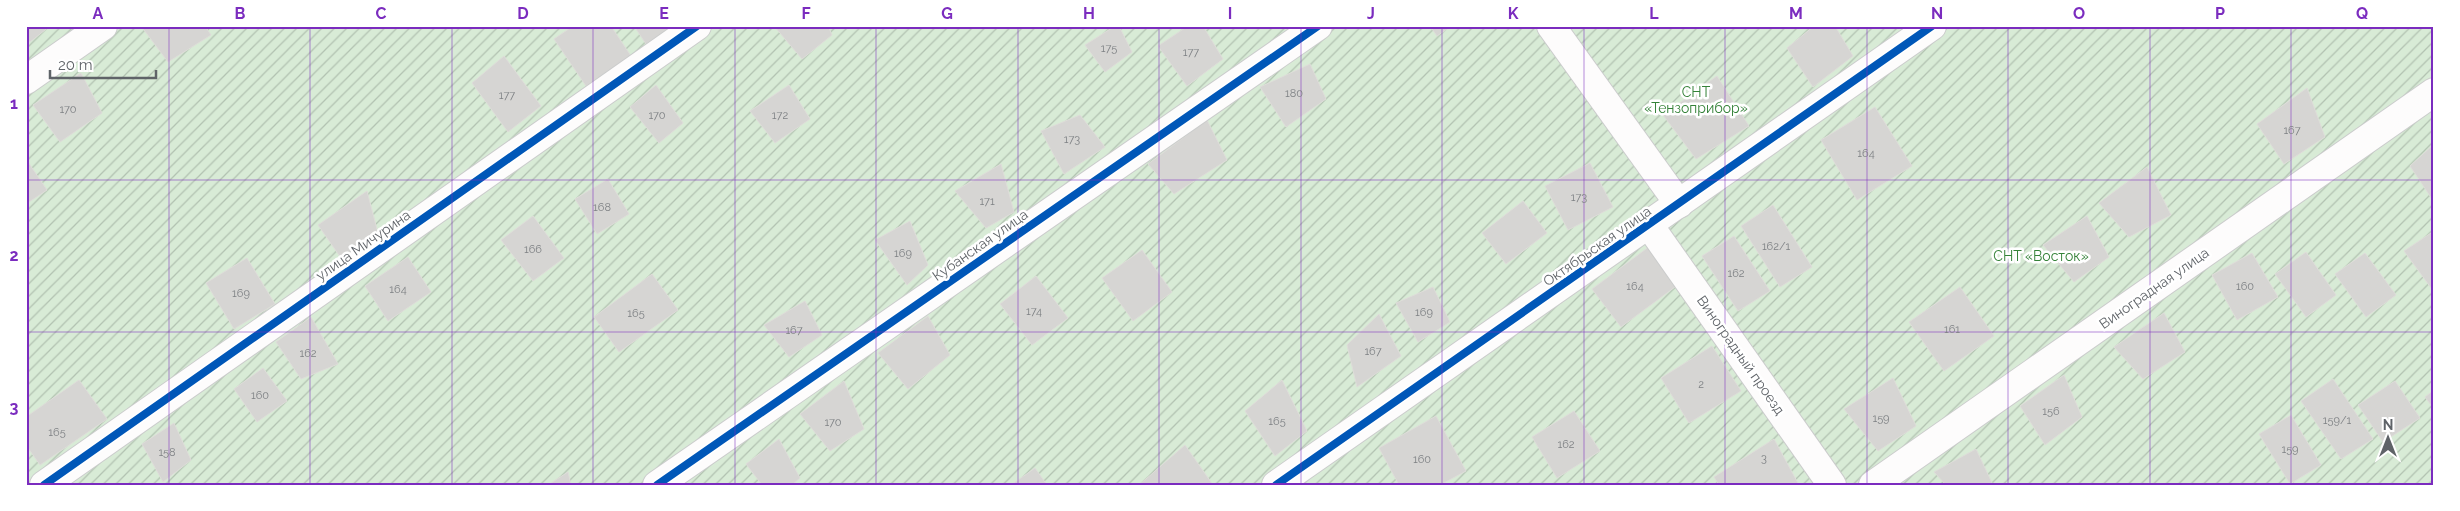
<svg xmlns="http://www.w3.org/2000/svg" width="2460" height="511" font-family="Raleway,sans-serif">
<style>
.garden{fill:url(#garden-furrows)}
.building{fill:#d6d5d3;stroke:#deddd9}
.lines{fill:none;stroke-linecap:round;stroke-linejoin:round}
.minor-casing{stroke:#cbcccc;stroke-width:30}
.minor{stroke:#fdfcfc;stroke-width:28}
.cycleway-casing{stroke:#fff;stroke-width:11}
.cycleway{stroke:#0057b8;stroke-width:8}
.grid{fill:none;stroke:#7b2cbf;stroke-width:1;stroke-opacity:0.55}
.labels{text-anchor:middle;stroke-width:5;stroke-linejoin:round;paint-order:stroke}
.number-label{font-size:11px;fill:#7e8184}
.park-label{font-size:14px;fill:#348238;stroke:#fff}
.street-label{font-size:14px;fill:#5f6368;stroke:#fff}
.neatline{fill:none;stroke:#7b2cbf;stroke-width:2}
.grid-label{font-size:16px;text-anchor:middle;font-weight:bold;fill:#7b2cbf}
</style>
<defs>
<pattern id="garden-furrows" width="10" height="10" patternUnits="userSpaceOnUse" patternTransform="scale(1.25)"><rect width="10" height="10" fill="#d8ebd6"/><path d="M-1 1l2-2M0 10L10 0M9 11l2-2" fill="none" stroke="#b2c2b1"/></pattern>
</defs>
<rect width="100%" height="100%" fill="#efeeea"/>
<rect class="garden" x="26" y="26" width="2408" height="459"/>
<g class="building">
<path d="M26 26H50L30 42 26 37Z"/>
<path d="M141 26H205L211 35 168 62Z"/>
<path d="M573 26H611L631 56 586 86 554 39Z"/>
<path d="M634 26H673L646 44Z"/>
<path d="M774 26H828L832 35 802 59Z"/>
<path d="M1115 26H1119L1132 52 1105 72 1085 45Z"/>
<path d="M1188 26H1203L1223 59 1187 86 1158 46Z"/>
<path d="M1430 26H1451L1437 36Z"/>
<path d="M1814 26H1835L1853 56 1813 87 1787 48Z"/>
<path d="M504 56 541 106 508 132 472 83Z"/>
<path d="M1310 64 1326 99 1286 127 1260 87Z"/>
<path d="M81 73 102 113 60 142 33 105Z"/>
<path d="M1717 76 1749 126 1696 159 1663 115Z"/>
<path d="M656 85 683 123 659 143 630 107Z"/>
<path d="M789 85 810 119 775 143 750 111Z"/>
<path d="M2307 88 2325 137 2284 164 2257 124Z"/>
<path d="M1875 107 1912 166 1857 200 1821 140Z"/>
<path d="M1080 115 1105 147 1064 174 1041 131Z"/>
<path d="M1207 120 1227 160 1174 194 1148 164Z"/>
<path d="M2434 144V202L2410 166Z"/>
<path d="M26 159 47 190 26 204Z"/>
<path d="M1590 163 1613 207 1568 230 1545 186Z"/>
<path d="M1001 164 1014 212 986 228 955 191Z"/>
<path d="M2147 167 2171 215 2129 237 2099 203Z"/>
<path d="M608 179 629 214 597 234 575 199Z"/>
<path d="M367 191 379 237 343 261 318 225Z"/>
<path d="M1523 201 1547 233 1506 264 1482 233Z"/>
<path d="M1773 205 1812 267 1780 287 1741 226Z"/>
<path d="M533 216 564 258 533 281 501 240Z"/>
<path d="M2087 216 2109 257 2074 282 2043 245Z"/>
<path d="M910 221 928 265 907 285 875 240Z"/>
<path d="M2434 231V292L2404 251Z"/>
<path d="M1734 236 1770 291 1738 311 1702 256Z"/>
<path d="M1650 246 1679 284 1621 327 1592 289Z"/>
<path d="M1142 250 1172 292 1133 321 1102 278Z"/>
<path d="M2306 252 2336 295 2306 317 2275 274Z"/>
<path d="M2252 253 2278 297 2237 320 2212 275Z"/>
<path d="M2365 253 2396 295 2366 317 2335 274Z"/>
<path d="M408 257 431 292 388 321 365 286Z"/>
<path d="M247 258 275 304 234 329 206 283Z"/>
<path d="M652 274 678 310 619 352 594 317Z"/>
<path d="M1036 276 1068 318 1032 345 1000 304Z"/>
<path d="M1433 287 1450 322 1418 342 1396 303Z"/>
<path d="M1960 287 1994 336 1944 371 1909 322Z"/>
<path d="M805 301 822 335 789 357 764 325Z"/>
<path d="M2164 313 2185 352 2143 379 2114 347Z"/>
<path d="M1379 314 1401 356 1357 387 1347 345Z"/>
<path d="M928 316 950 355 908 389 878 353Z"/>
<path d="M311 317 338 364 301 379 276 342Z"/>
<path d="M1712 346 1741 391 1689 423 1661 378Z"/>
<path d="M263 368 287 401 257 422 234 389Z"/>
<path d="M2064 375 2082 417 2045 445 2020 406Z"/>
<path d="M1893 378 1916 426 1878 451 1844 409Z"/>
<path d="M2333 379 2373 439 2341 459 2301 401Z"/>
<path d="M79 380 107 419 40 465 26 445V417Z"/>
<path d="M1282 380 1307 431 1275 456 1245 411Z"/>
<path d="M844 381 864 429 830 451 800 414Z"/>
<path d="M2395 381 2420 418 2383 442 2358 405Z"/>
<path d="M2434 390V409L2425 397Z"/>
<path d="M1574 411 1600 451 1557 478 1532 437Z"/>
<path d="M2291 415 2321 465 2290 484 2259 434Z"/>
<path d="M1436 416 1466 471 1440 485H1399L1379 448Z"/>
<path d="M174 423 191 460 163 482 142 444Z"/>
<path d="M779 439 800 478 792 485H762L746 464Z"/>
<path d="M1774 439 1799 485H1719L1714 477Z"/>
<path d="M1185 445 1213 485H1139Z"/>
<path d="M1976 449 1993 485H1946L1934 472Z"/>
<path d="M1035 468 1047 485H1011Z"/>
<path d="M568 472 571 485H548Z"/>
</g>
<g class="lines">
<defs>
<g id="minor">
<path d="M1551 26 1679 204"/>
<path d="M26 80 103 26"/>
<path d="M1649 225 1832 485"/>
<path d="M44 485 697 26"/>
<path d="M657 485 1318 26"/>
<path d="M1276 485 1932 26"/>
<path d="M1873 485 2434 92"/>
</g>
</defs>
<use href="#minor" class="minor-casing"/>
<use href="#minor" class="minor"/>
<defs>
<g id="cycleway">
<path d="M44 485 697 26"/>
<path d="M657 485 1318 26"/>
<path d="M1276 485 1932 26"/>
</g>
</defs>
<use href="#cycleway" class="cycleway-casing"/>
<use href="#cycleway" class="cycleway"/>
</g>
<path class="grid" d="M169 26V485M310 26V485M452 26V485M593 26V485M735 26V485M876 26V485M1018 26V485M1159 26V485M1301 26V485M1442 26V485M1584 26V485M1725 26V485M1867 26V485M2008 26V485M2150 26V485M2291 26V485M26 180H2434M26 332H2434"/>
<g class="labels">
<g class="number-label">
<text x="1109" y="52">175</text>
<text x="1191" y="56">177</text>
<text x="1294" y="97">180</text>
<text x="507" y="99">177</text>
<text x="68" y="113">170</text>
<text x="657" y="119">170</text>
<text x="780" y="119">172</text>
<text x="2292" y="134">167</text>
<text x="1072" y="143">173</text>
<text x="1866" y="157">164</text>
<text x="1579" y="201">173</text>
<text x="987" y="205">171</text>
<text x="602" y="211">168</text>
<text x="1776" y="250">162/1</text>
<text x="533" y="253">166</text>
<text x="903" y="257">169</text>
<text x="1736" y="277">162</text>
<text x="1635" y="290">164</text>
<text x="2245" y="290">160</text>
<text x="398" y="293">164</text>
<text x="241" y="297">169</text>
<text x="1034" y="315">174</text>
<text x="1424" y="316">169</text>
<text x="636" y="317">165</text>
<text x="1952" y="333">161</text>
<text x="794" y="334">167</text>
<text x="1373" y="355">167</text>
<text x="308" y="357">162</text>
<text x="1701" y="388">2</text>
<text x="260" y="399">160</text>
<text x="2051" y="415">156</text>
<text x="1881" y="422">159</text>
<text x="2337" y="424">159/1</text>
<text x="1277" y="425">165</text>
<text x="833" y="426">170</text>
<text x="57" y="436">165</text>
<text x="1566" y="448">162</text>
<text x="2290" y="453">159</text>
<text x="167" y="456">158</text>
<text x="1764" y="462">3</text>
<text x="1422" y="463">160</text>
</g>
<g class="park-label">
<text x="1696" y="97">СНТ<tspan x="1696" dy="16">«Тензоприбор»</tspan></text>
<text x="2041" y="261">СНТ «Восток»</text>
</g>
<g class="street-label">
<text transform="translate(363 245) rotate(-35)" y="5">улица Мичурина</text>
<text transform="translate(980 245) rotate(-35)" y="5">Кубанская улица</text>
<text transform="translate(1597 246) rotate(-35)" y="5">Октябрьская улица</text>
<text transform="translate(2154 288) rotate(-35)" y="5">Виноградная улица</text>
<text transform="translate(1741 355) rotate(55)" y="5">Виноградный проезд</text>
</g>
</g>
<rect width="2460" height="511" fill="none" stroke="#ffffff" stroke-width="55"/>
<g transform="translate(2388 438)" stroke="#ffffff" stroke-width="4" paint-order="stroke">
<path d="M0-4L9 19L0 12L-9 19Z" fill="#5f6368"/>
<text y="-8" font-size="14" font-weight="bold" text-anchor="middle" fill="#5f6368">N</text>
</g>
<path d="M50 70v8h106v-8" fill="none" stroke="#5f6368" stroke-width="2.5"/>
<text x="58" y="70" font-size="15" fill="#5f6368" stroke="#ffffff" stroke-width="4" paint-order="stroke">20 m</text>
<rect x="28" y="28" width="2404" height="456" class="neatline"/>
<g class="grid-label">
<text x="98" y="19">A</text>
<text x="240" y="19">B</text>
<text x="381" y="19">C</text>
<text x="523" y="19">D</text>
<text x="664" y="19">E</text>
<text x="806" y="19">F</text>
<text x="947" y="19">G</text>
<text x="1089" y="19">H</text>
<text x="1230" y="19">I</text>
<text x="1371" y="19">J</text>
<text x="1513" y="19">K</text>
<text x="1654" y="19">L</text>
<text x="1796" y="19">M</text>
<text x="1937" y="19">N</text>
<text x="2079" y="19">O</text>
<text x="2220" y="19">P</text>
<text x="2362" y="19">Q</text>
<text x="14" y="109">1</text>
<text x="14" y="261">2</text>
<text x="14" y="413">3</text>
</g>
</svg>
